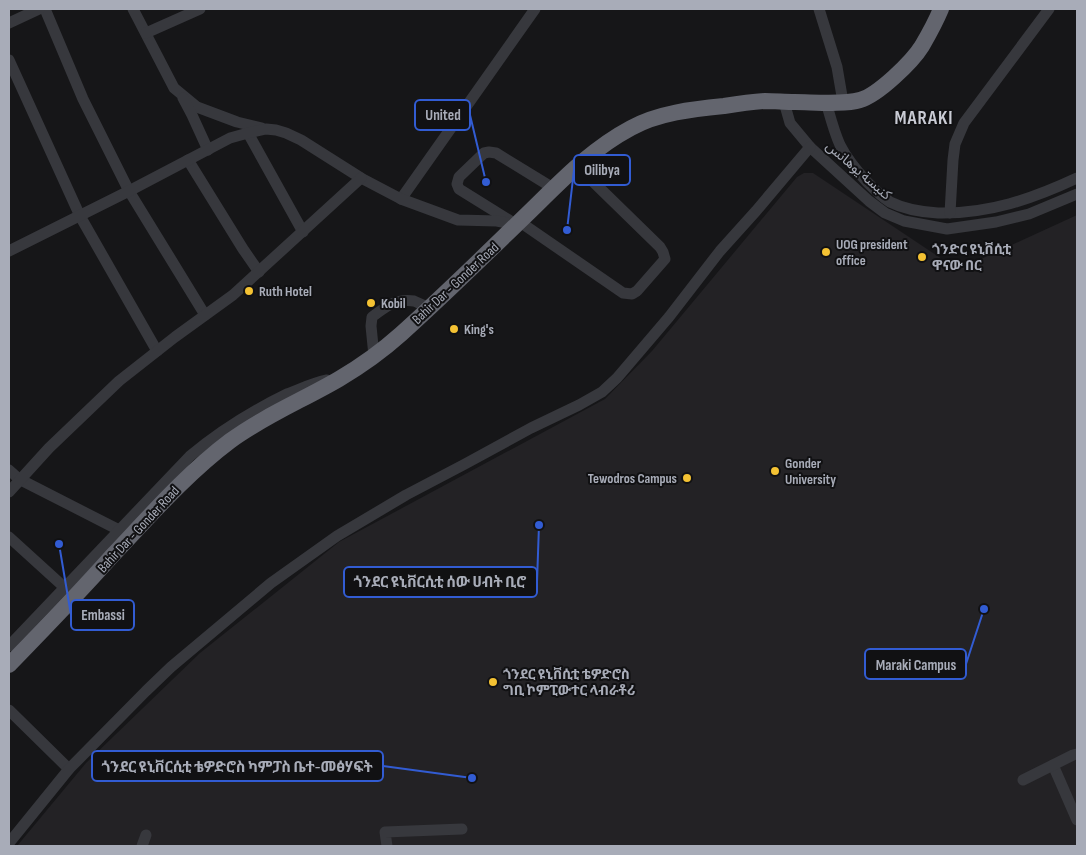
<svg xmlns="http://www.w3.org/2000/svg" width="1086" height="855" font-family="'Sofia Sans Condensed','Noto Sans Arabic','Noto Sans Ethiopic',sans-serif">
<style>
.built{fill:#232225}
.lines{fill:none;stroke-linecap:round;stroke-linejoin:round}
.minor{stroke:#37383d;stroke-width:11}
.highway{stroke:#63656e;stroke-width:16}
.poi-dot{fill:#f4c233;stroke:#111113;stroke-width:2}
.labels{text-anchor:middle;stroke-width:4;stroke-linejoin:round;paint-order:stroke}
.street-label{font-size:14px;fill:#a8acb8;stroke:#111113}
.poi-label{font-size:14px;font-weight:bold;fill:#a8acb8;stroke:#111113;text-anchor:start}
.district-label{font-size:19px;font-weight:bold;letter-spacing:1px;fill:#c9cbd4;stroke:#111113}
.leader{fill:none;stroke:#325cd3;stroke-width:2}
.callout-dot{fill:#325cd3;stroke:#111113;stroke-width:2}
.callout{fill:#111113;stroke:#325cd3;stroke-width:2}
.callout-label{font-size:15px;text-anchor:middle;font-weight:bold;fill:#a8acb8}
</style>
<rect width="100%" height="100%" fill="#161618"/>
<path class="built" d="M804 173H813L954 267 955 271 1077 215V846H17L86 763 200 653 339 542 605 399 652 351 797 177Z"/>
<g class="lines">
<g class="minor">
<path d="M45 9 83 99 129 191 205 315"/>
<path d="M133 9 174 88 197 107 237 122 262 128"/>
<path d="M819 9 837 67 843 102"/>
<path d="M9 23 39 9"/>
<path d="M146 33 200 9"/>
<path d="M9 60 80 216 157 351"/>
<path d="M183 98 192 115 208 150"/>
<path d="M784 102 790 123 810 147 869 201 885 213 904 221 947 229 996 222 1029 214 1077 194"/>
<path d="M826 102C830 116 834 132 840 145 847 159 857 171 867 182 874 189 882 197 890 202 906 210 921 212 938 213 989 214 1032 199 1077 178"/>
<path d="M248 133 303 232"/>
<path d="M188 160 243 249 259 272"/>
<path d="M401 199 535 9"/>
<path d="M950 213 953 160 955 144 964 123 1049 9"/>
<path d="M509 220 459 189 457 184 459 177 484 153 489 152 496 153 553 188"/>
<path d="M520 222 623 293 632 294 637 291 665 259 663 252 660 247 577 166"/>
<path d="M9 251 129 191 230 138 248 133 266 129 276 130 286 133 301 140 361 178 401 199 458 220 497 221 516 225"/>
<path d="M374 356 371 326 372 317C385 307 397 298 414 301 419 303 424 306 429 308"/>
<path d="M9 470 19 479 119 530"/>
<path d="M9 492 49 448 119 381 175 337 233 295 361 178"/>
<path d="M9 537 64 587"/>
<path d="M9 646 190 456C220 431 252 411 287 394 300 389 313 383 327 380"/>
<path d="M9 710 69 769"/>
<path d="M1053 765 1077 820"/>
<path d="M1023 780 1073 755 1077 754"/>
<path d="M9 843 69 769 146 691 171 667 271 583 337 536 406 495 465 464 531 428 579 405 602 392 617 378 669 317 720 251 756 211 810 147"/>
<path d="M142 846 146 835"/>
<path d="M387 846 385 832 462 829"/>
</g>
<path class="highway" d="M9 665C43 630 78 594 111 557 149 517 186 474 230 441 264 416 303 400 339 379 361 366 382 351 401 334 441 298 480 260 518 223 555 188 586 152 631 128 658 113 693 109 724 106 737 104 751 102 765 101 775 101 785 102 795 102 812 102 844 105 860 100 878 95 912 62 922 46 929 34 936 21 941 9"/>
</g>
<g class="poi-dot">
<circle cx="826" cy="252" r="5"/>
<circle cx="922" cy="257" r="5"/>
<circle cx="249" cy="291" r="5"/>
<circle cx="371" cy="303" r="5"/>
<circle cx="454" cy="329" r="5"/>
<circle cx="775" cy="471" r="5"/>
<circle cx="687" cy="478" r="5"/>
<circle cx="493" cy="682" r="5"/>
</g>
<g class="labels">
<g class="street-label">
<text transform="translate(859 170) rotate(41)" y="5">كنيسة يوهانس</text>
<text transform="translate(455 283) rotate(-43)" y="5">Bahir Dar - Gonder Road</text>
<text transform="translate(138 529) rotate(-47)" y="5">Bahir Dar - Gonder Road</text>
</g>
<g class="poi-label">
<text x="836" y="249">UOG president<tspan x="836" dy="16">office</tspan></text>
<text x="932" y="254">ጎንድር ዩኒቨሲቲ<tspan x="932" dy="16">ዋናው በር</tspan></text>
<text x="259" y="296">Ruth Hotel</text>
<text x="381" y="308">Kobil</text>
<text x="464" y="334">King's</text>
<text x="785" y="468">Gonder<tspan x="785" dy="16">University</tspan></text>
<text x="677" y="483" text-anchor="end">Tewodros Campus</text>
<text x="503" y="679">ጎንደር ዩኒቨሲቲ ቴዎድሮስ<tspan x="503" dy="16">ግቢ ኮምፒውተር ላብራቶሪ</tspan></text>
</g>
<g class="district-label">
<text x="924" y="124">MARAKI</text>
</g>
</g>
<path class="leader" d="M486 182L470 115M567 230L574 170M539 525L537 582M59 544L71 615M984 609L966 664M472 778L383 766"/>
<g class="callout-dot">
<circle cx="486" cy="182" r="5"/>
<circle cx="567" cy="230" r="5"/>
<circle cx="539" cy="525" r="5"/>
<circle cx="59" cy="544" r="5"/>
<circle cx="984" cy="609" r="5"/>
<circle cx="472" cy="778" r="5"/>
</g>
<g class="callout">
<rect x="415" y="100" width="55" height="30" rx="5"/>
<rect x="574" y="155" width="56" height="30" rx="5"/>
<rect x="344" y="567" width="193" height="30" rx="5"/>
<rect x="71" y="600" width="63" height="30" rx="5"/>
<rect x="865" y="649" width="101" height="30" rx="5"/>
<rect x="92" y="751" width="291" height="30" rx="5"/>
</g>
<g class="callout-label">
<text x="443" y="120">United</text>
<text x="602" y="175">Oilibya</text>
<text x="440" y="587">ጎንደር ዩኒቨርሲቲ ሰው ሀብት ቢሮ</text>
<text x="103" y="620">Embassi</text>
<text x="916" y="670">Maraki Campus</text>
<text x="237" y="772">ጎንደር ዩኒቨርሲቲ ቴዎድሮስ ካምፓስ ቤተ-መፅሃፍት</text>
</g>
<rect width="1086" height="855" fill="none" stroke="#a8acb8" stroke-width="20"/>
</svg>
